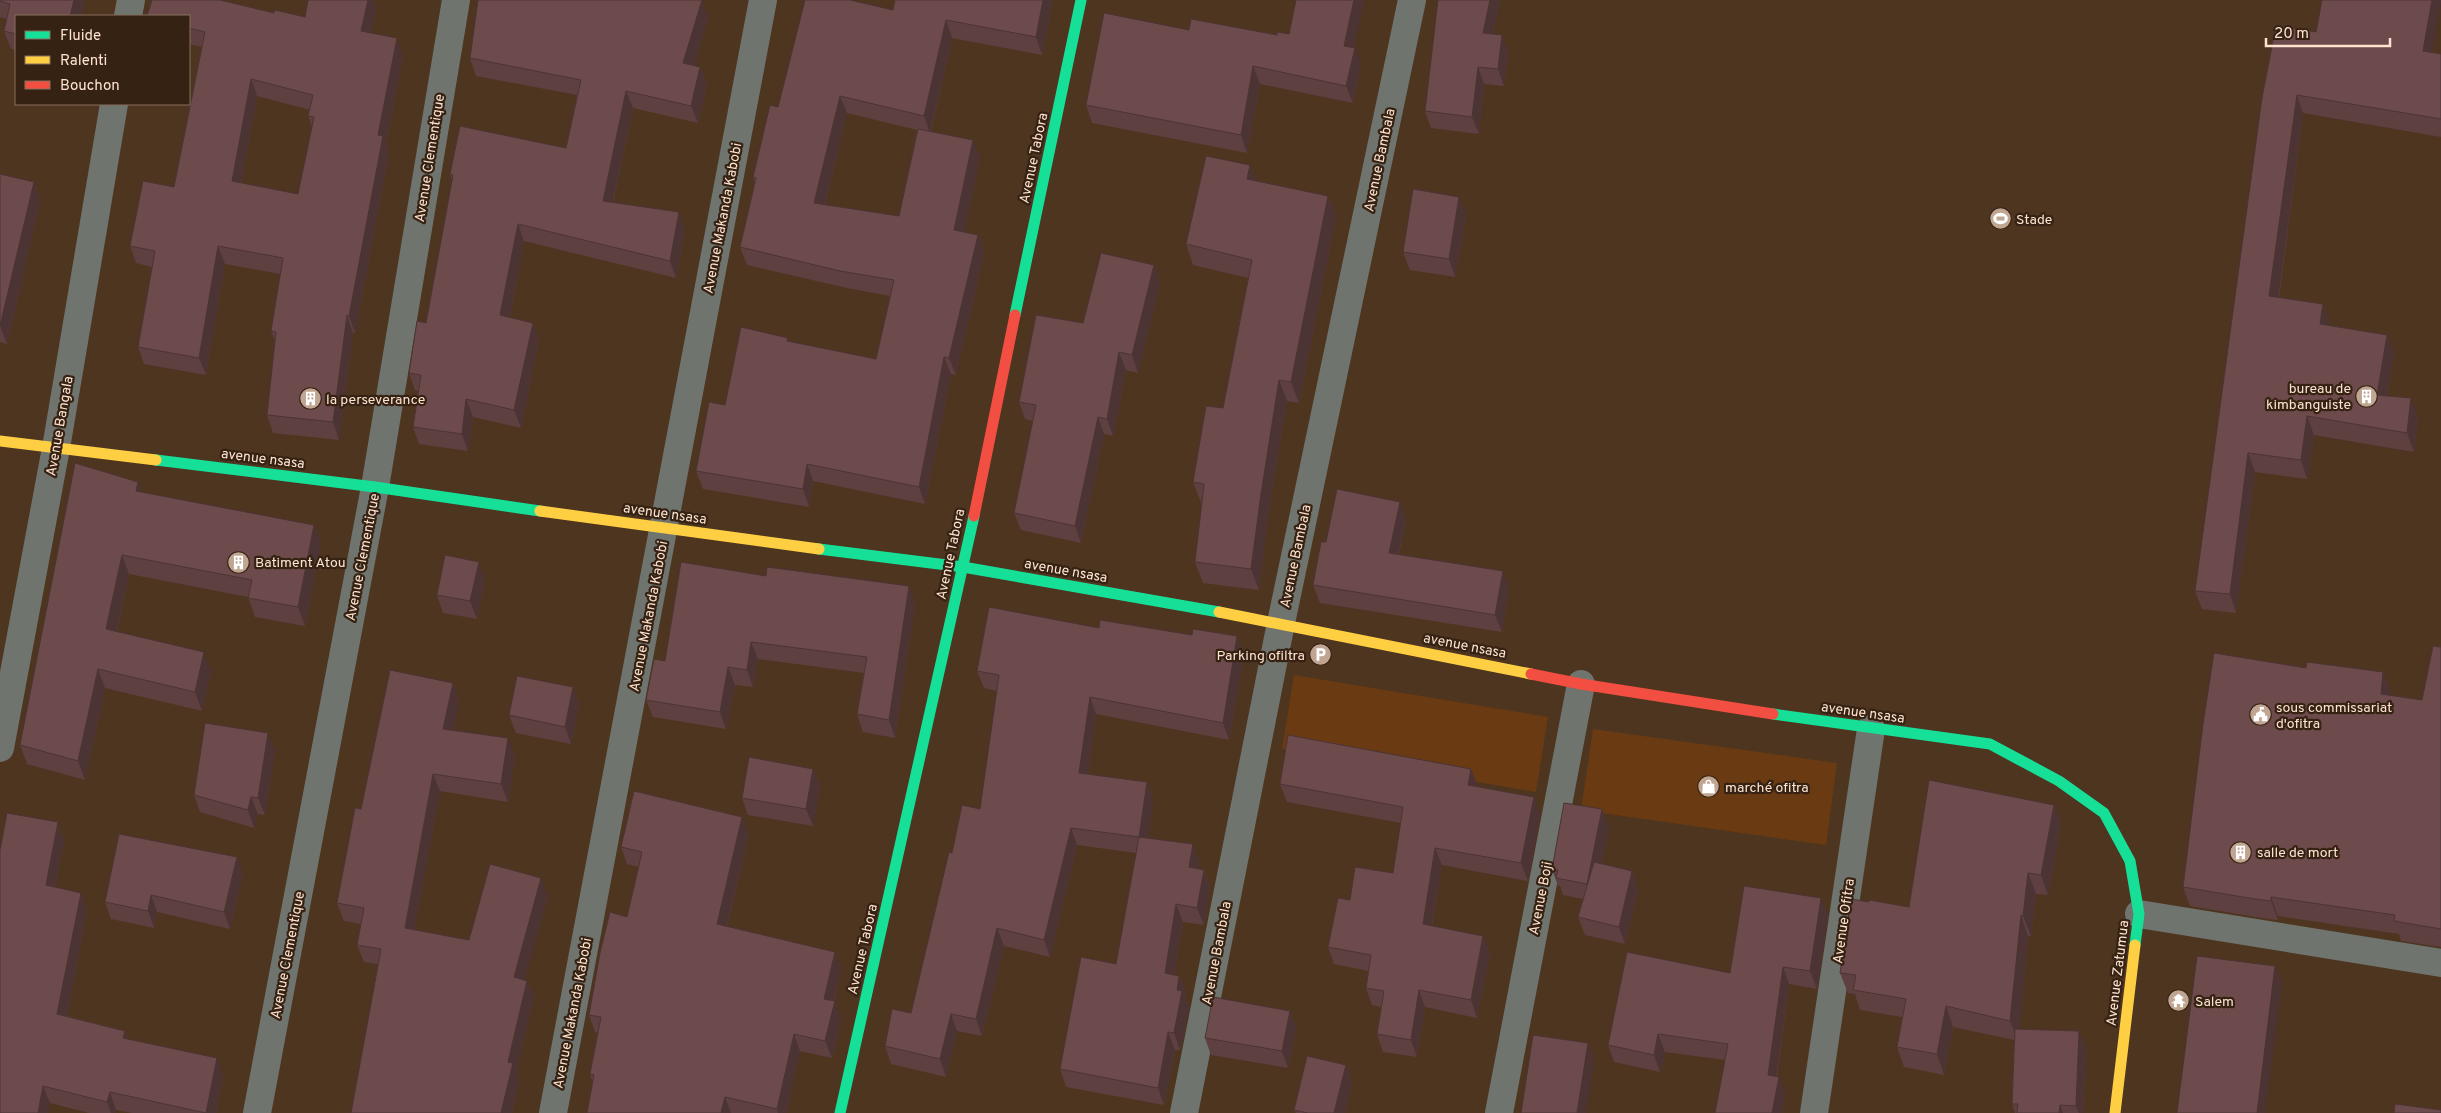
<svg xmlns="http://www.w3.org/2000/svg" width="2441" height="1113" font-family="Overpass,sans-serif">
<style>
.built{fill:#6a3b12}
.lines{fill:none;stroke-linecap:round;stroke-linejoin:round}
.street{stroke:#6f746e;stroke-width:28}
.fast{stroke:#16e098;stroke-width:11}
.slow{stroke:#ffcf43;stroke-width:11}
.jam{stroke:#f24e42;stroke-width:11}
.wall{fill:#5e4040;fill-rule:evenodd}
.shaded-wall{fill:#4c3434}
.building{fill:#6d4a4b;stroke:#4c3434;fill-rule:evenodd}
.labels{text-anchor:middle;stroke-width:4.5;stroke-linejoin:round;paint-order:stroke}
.street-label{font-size:14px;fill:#fee3d0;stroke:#362213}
.poi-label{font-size:14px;fill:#fee3d0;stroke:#362213;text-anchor:start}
</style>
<rect width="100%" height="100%" fill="#4d3520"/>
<g class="built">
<path d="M1294 675 1548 717 1536 792 1282 749Z"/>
<path d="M1593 729 1837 763 1826 845 1581 810Z"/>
</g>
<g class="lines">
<g class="street">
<path d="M128 16 131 0"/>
<path d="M0 748 56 448 114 104"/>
<path d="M2139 914 2441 963"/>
<path d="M257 1113 375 487 456 0"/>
<path d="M553 1113 763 0"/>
<path d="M1184 1113 1281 623 1412 0"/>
<path d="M1499 1113 1581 684"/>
<path d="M1814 1113 1871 729"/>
</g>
<g class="fast">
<path d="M1015 315 1081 0"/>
<path d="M156 460 375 487 540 511"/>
<path d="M819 549 963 567 1219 612"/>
<path d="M1773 714 1990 744 2059 781 2104 813 2130 861 2139 914 2135 945"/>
<path d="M840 1113 974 516"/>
</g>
<g class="slow">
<path d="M0 441 156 460"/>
<path d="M540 511 819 549"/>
<path d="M1219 612 1531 674"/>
<path d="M2115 1113 2135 945"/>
</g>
<g class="jam">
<path d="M974 516 1015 315"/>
<path d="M1531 674 1581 684 1773 714"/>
</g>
</g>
<g class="wall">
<path d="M0 0H85L81 16H16V50L11 49 4 31 7 19 0 17Z"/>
<path d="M895 0H1053L1042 55 952 38 931 131 980 157 964 232 978 235 984 253 956 375 951 374 925 504 813 481 809 507 703 489 696 471 725 405 789 341 876 359 890 296 847 288 747 265 740 247 755 183 753 177 778 107 893 10ZM847 113 917 130 899 216 825 205Z"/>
<path d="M1500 0 1493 34 1502 35 1508 52 1504 86 1484 84 1479 134 1431 128 1425 111Z"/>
<path d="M376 9 371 33 403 56 386 143 389 153 355 333H353L339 440 273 433 267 415 275 341 271 331 280 274 225 264 206 375 144 364 138 347 152 267 136 263 130 246 174 187 202 47 189 44V16L274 13 305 17ZM257 96 310 110 308 116 312 126 298 194 241 183Z"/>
<path d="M708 18 694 66 700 67 707 84 698 123 633 108 613 202 685 230 676 278 524 241 510 318 533 323 539 340 521 428 473 417 468 451 419 444 413 427 418 391 415 390 409 373 426 323 452 180 450 174 566 148 577 95 476 76 470 58Z"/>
<path d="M1189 30 1277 35 1354 48 1361 65 1353 103 1260 84 1247 153 1092 123 1086 105Z"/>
<path d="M2316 32 2441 54V137L2303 113 2279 298 2323 304 2329 322V325L2387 335 2394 353 2387 396 2418 417 2414 452 2314 435 2307 479 2255 472 2236 613 2202 609 2195 591 2262 98Z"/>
<path d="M0 174 34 182 40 200 7 344 0 342Z"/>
<path d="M1256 181 1328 196 1336 216 1299 403 1287 401 1268 514 1259 590 1203 583 1195 562 1202 504 1201 503 1193 482 1223 408 1248 278 1193 265 1186 244Z"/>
<path d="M1466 214 1455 277 1410 270 1403 252Z"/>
<path d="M1154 265 1160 283 1138 373 1126 370 1113 436 1104 434 1081 543 1021 530 1014 513 1033 421 1025 419 1019 402Z"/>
<path d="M141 492 321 544 305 626 255 617 248 597 129 574 117 632 211 671 202 711 105 688 85 780 27 764 20 745Z"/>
<path d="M1406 519 1399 554 1509 589 1502 632 1320 603 1313 585 1326 542Z"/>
<path d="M766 576 909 586 915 603 895 738 863 732 857 714 864 673 758 659 753 687 735 685 726 729 653 717 646 700 665 661Z"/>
<path d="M485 579 477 619 443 613 437 595Z"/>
<path d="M1099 628 1244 654 1229 740 1096 714 1088 775 1147 782 1153 800 1148 838 1199 862 1198 869 1204 870 1210 887 1204 925 1183 922 1174 975 1179 976 1186 993 1185 998 1189 1008 1180 1050H1175L1164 1105 1066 1087 1060 1069 1116 964 1136 853 1077 845 1050 957 1004 946 982 1036 957 1031 946 1077 891 1064 885 1046 911 1013 952 853 980 809 997 691 984 688 977 671Z"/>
<path d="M2441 647V947L2401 941 2399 934 2278 916V920L2262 918 2190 906 2183 887 2306 668 2383 672 2390 691V695L2422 700Z"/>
<path d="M453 683 459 700 453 731 515 755 508 802 440 791 414 930 469 940 548 896 524 980 527 981 534 998 516 1072 519 1081 512 1113H351L378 964 364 962 357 945 361 924 344 921 337 903 361 809Z"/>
<path d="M573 687 579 704 571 744 516 733 509 715Z"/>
<path d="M275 750 265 815 258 814 254 828 200 812 194 795Z"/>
<path d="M813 769 820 786 813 826 748 815 742 798Z"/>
<path d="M1471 769 1477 786 1540 815 1528 881 1442 865 1432 925 1490 953 1477 1018 1425 1007 1417 1057 1383 1052 1377 1034 1381 1007 1372 1005 1366 988 1368 971 1334 964 1328 947 1350 900 1393 873 1401 823 1287 802 1280 784Z"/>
<path d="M2054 805 2061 825 2048 895 2036 894 2031 936H2028L2019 1029 2079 1031 2086 1048 2083 1113H2015L2012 1104 2014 1040 1953 1027 1944 1075 1904 1067 1897 1047 1902 1017 1860 1010 1855 994 1848 993 1840 973 1909 907Z"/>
<path d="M1609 827 1601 864 1632 871 1638 889 1625 944 1585 935 1578 917 1583 899 1563 895 1560 886H1558L1552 869Z"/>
<path d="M749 834 727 926 835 952 841 969 834 1001 841 1018 832 1058 800 1051 786 1113H587L593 1083 590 1074 598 1033 595 1032 589 1015 627 917 639 867 627 864 621 847Z"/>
<path d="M64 840 55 887 87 910 67 1016 125 1031 128 1039 223 1076 216 1113H132L116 1110 115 1113H89L50 1103 0 1113Z"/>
<path d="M243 874 230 929 157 912 154 928 111 919 105 902Z"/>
<path d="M1828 915 1817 989 1789 984 1777 1076 1785 1094 1725 1060 1665 1052 1660 1072 1614 1062 1608 1045Z"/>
<path d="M1290 1011 1296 1028 1288 1068 1211 1055 1205 1038Z"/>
<path d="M1346 1065 1352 1083 1345 1113H1296L1294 1110Z"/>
</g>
<g class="shaded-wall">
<path d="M74 0H85L81 16H70Z"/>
<path d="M368 0H373L376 9 368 49 361 31Z"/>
<path d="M702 0 708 18 690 81 683 63Z"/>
<path d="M1043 0H1053L1042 55 1036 37Z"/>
<path d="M1354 0H1364L1351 63 1344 46Z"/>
<path d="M1490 0H1500L1489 50 1483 33Z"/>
<path d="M2432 0H2441V4L2429 70 2423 51Z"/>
<path d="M946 20 952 38 930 133 924 116Z"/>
<path d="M1502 35 1508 52 1504 86 1498 69Z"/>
<path d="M397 38 403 56 386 143 389 153 355 333 349 316 378 135Z"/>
<path d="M1355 48 1361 65 1353 103 1346 86Z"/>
<path d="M1253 66 1260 84 1247 153 1241 135Z"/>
<path d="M700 67 707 84 698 123 691 106Z"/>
<path d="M1478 67 1484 84 1479 134 1472 117Z"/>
<path d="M251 79 257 96 238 199 232 181Z"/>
<path d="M626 91 633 108 609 218 603 201Z"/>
<path d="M2297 95 2303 113 2276 315 2269 296Z"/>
<path d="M840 96 847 113 821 220 814 203Z"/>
<path d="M973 140 980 157 961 247 954 230Z"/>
<path d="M1250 165 1258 186 1247 179Z"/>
<path d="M34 182 40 200 7 344 0 326Z"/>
<path d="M1328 196 1336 216 1299 403 1291 382Z"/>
<path d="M1459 197 1466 214 1455 277 1449 259Z"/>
<path d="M679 212 685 230 676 278 670 261Z"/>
<path d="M518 224 524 241 507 333 500 315Z"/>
<path d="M978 235 984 253 956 375 949 358Z"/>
<path d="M218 246 225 264 206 375 199 358Z"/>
<path d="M1154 265 1160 283 1138 373 1132 355Z"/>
<path d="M2323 304 2329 322 2327 342 2320 324Z"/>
<path d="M347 315 353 333 339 440 333 422Z"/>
<path d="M533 323 539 340 521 428 514 410Z"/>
<path d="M2387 335 2394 353 2384 414 2377 395Z"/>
<path d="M1119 352 1126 370 1113 436 1107 419Z"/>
<path d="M944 357 951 374 925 504 919 487Z"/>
<path d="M1279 380 1287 401 1268 514 1259 590 1251 569 1261 494Z"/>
<path d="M2411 398 2418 417 2414 452 2407 433Z"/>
<path d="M466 399 473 417 468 451 462 434Z"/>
<path d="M2307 416 2314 435 2307 479 2301 460Z"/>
<path d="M1098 417 1104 434 1081 543 1075 526Z"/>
<path d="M2248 453 2255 472 2236 613 2230 594Z"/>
<path d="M807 464 813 481 809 507 803 489Z"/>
<path d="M138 482 145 501 136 491Z"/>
<path d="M1400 502 1406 519 1395 570 1389 553Z"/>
<path d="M314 525 321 544 305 626 298 607Z"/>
<path d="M122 555 129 574 113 648 106 629Z"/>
<path d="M479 562 485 579 477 619 470 601Z"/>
<path d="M1503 571 1509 589 1502 632 1495 615Z"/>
<path d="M909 586 915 603 895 738 889 720Z"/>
<path d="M1237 636 1244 654 1229 740 1223 723Z"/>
<path d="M751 642 758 659 753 687 747 670Z"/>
<path d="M204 652 211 671 202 711 195 692Z"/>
<path d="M728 667 735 685 726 729 720 712Z"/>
<path d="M98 669 105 688 85 780 78 761Z"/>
<path d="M2383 672 2390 691 2388 713 2381 694Z"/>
<path d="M453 683 459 700 450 747 443 729Z"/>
<path d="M573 687 579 704 571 744 565 727Z"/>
<path d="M1090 697 1096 714 1086 791 1079 773Z"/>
<path d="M268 733 275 750 265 815 258 798Z"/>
<path d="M508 738 515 755 508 802 501 784Z"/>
<path d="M813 769 820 786 813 826 806 809Z"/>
<path d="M1471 769 1478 787 1468 785Z"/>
<path d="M433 774 440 791 411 946 405 928Z"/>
<path d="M1147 782 1153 800 1146 854 1139 837Z"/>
<path d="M251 797 258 814 254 828 248 810Z"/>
<path d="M1534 797 1540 815 1528 881 1521 863Z"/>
<path d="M2054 805 2061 825 2048 895 2041 875Z"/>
<path d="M1602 809 1609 827 1593 901 1587 884Z"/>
<path d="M742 817 749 834 723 941 717 924Z"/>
<path d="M58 822 64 840 52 903 46 885Z"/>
<path d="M1071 828 1077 845 1050 957 1044 940Z"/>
<path d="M1193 844 1199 862 1195 885 1189 867Z"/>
<path d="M1435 848 1442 865 1429 941 1423 924Z"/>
<path d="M237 857 243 874 230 929 224 912Z"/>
<path d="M1204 870 1210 887 1204 925 1197 908Z"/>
<path d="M1632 871 1638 889 1625 944 1619 927Z"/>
<path d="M2028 873 2036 894 2031 936 2023 916Z"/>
<path d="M541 878 548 896 520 995 514 977Z"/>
<path d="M81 893 87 910 64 1031 57 1014Z"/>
<path d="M151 895 157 912 154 928 148 911Z"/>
<path d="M2271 897 2278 916V920L2271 901Z"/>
<path d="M1821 898 1828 915 1817 989 1810 971Z"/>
<path d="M1176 904 1183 922 1171 991 1165 973Z"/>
<path d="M2021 915 2028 936 2018 1041 2010 1021Z"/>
<path d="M997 928 1004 946 982 1036 976 1019Z"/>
<path d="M1483 936 1490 953 1477 1018 1471 1000Z"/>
<path d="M835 952 841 969 830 1016 824 999Z"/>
<path d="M2275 966 2282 983 2265 1113H2257Z"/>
<path d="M1783 967 1789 984 1774 1092 1768 1075Z"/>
<path d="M1179 976 1186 993 1185 998 1189 1008 1180 1050 1174 1033 1177 990Z"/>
<path d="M527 981 534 998 516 1072 519 1081 512 1113H501L508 1062Z"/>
<path d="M1419 990 1425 1007 1417 1057 1411 1040Z"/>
<path d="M835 1001 841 1018 832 1058 825 1041Z"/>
<path d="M1946 1006 1953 1027 1944 1075 1937 1054Z"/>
<path d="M1290 1011 1296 1028 1288 1068 1282 1051Z"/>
<path d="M951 1014 957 1031 946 1077 940 1059Z"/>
<path d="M125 1031 131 1048 123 1038Z"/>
<path d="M2079 1031 2086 1048 2083 1113H2079L2076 1106Z"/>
<path d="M1168 1032 1175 1050 1164 1105 1158 1088Z"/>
<path d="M794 1034 800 1051 786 1113H778L777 1109Z"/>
<path d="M1658 1034 1665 1052 1660 1072 1654 1055Z"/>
<path d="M1588 1043 1594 1061 1586 1113H1577Z"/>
<path d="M217 1058 223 1076 216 1113H206Z"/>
<path d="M1346 1065 1352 1083 1345 1113H1334Z"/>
<path d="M1779 1077 1785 1094 1782 1113H1772Z"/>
<path d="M43 1086 50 1103 48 1113H38Z"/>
<path d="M110 1092 116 1110 115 1113H111L107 1102Z"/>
<path d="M725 1097 731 1113H721Z"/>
<path d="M2060 1105 2063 1113H2059Z"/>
</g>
<g class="building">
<path d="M0 0H74L70 16H16V34L4 31 10 4 0 1Z"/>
<path d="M152 0H220L274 13 275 10 305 17 308 0H368L361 31 397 38 378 135 383 136 349 316 347 315 333 422 267 415 276 332 271 331 283 258 218 246 199 358 138 347 155 251 130 246 143 181 174 187 205 32 189 28V16H147ZM251 79 313 95 308 116 314 117 298 194 232 181Z"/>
<path d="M478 0H702L683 63 700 67 691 106 626 91 603 201 679 212 670 261 518 224 500 315 533 323 514 410 466 399 462 434 413 427 421 375 409 373 417 321 426 323 453 175 450 174 460 126 566 148 581 80 470 58Z"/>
<path d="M805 0H850L893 10 895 0H1043L1036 37 946 20 924 116 840 96 814 203 899 216 918 129 973 140 954 230 978 235 949 358 944 357 919 487 807 464 803 489 696 471 709 402 725 405 741 327 788 338 787 341 876 359 894 280 840 271 740 247 756 178 753 177 770 105 778 107Z"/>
<path d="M1296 0H1354L1344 46 1355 48 1346 86 1253 66 1241 135 1086 105 1104 13 1189 30 1191 19 1277 35V32L1289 34Z"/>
<path d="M1438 0H1490L1483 33 1502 35 1498 69 1478 67 1472 117 1425 111Z"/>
<path d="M2322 0H2432L2423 51 2441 54V119L2297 95 2269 296 2323 304 2320 324 2387 335 2377 395 2411 398 2407 433 2307 416 2301 460 2248 453 2230 594 2195 591 2262 98 2276 25 2316 32Z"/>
<path d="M1206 156 1250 165 1247 179 1328 196 1291 382 1279 380 1261 494 1251 569 1195 562 1204 484 1193 482 1206 406 1223 408 1252 260 1186 244Z"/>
<path d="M0 174 34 182 0 326Z"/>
<path d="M1413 189 1459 197 1449 259 1403 252Z"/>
<path d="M1101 253 1154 265 1132 355 1119 352 1107 419 1098 417 1075 526 1014 513 1036 405 1019 402 1036 315 1083 323Z"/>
<path d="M75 463 138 482 136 491 314 525 298 607 248 598 252 580 122 555 106 629 204 652 195 692 98 669 78 761 20 745Z"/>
<path d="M1337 489 1400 502 1389 553 1503 571 1495 615 1313 585 1321 542H1326Z"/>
<path d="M445 555 479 562 470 601 437 595Z"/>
<path d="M681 562 766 576 767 567 909 586 889 720 857 714 867 657 751 642 747 670 728 667 720 712 646 700 654 659 665 661Z"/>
<path d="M989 607 1099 628 1100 620 1192 635 1193 629 1237 636 1223 723 1090 697 1079 773 1147 782 1139 837 1071 828 1044 940 997 928 976 1019 951 1014 940 1059 885 1046 892 1009 911 1013 949 852 952 853 962 805 980 809 999 675 977 671Z"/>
<path d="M2433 646 2441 647V929L2394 921 2395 915 2271 897V901L2255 899 2183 887 2203 724 2214 653 2306 668 2307 662 2383 672 2381 694 2422 700Z"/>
<path d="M390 670 453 683 443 729 508 738 501 784 433 774 405 928 469 940 490 864 541 878 514 977 527 981 508 1062 513 1063 501 1113H351L381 949 357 945 364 908 337 903 355 808 361 809Z"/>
<path d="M517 676 573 687 565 727 509 715Z"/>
<path d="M205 723 268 733 258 798 251 797 248 810 194 795Z"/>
<path d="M1288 735 1471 769 1468 785 1534 797 1521 863 1435 848 1423 924 1483 936 1471 1000 1419 990 1411 1040 1377 1034 1384 991 1366 988 1371 955 1328 947 1338 898 1350 900 1355 867 1393 873 1403 807 1280 784Z"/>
<path d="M749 757 813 769 806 809 742 798Z"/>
<path d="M1929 780 2054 805 2041 875 2028 873 2023 916 2021 915 2010 1021 1946 1006 1937 1054 1897 1047 1906 999 1853 990 1856 975 1840 973 1851 899 1869 902V900L1909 907Z"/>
<path d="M634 791 742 817 717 924 835 952 824 999 835 1001 825 1041 794 1034 777 1109 725 1097 721 1113H587L594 1075 590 1074 601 1017 589 1015 600 953 610 912 627 917 642 852 621 847Z"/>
<path d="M1564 803 1602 809 1587 884 1556 878 1558 870 1552 869Z"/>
<path d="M7 813 58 822 46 885 81 893 57 1014 125 1031 123 1038 217 1058 206 1113 110 1092 107 1102 43 1086 38 1113H0V850Z"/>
<path d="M119 834 237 857 224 912 151 895 148 911 105 902Z"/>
<path d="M1139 837 1193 844 1189 867 1204 870 1197 908 1176 904 1165 973 1179 976 1177 990 1182 991 1174 1033 1168 1032 1158 1088 1060 1069 1081 957 1116 964Z"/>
<path d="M1594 862 1632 871 1619 927 1578 917Z"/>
<path d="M1744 886 1821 898 1810 971 1783 967 1768 1075 1779 1077 1772 1113H1715L1728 1044 1658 1034 1654 1055 1608 1045 1627 952 1730 973Z"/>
<path d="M2197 956 2275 966 2257 1113H2177Z"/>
<path d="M1213 997 1290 1011 1282 1051 1205 1038Z"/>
<path d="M2015 1029 2079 1031 2076 1106 2060 1105 2059 1113H2017L2018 1104H2012Z"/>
<path d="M1533 1035 1588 1043 1577 1113H1521Z"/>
<path d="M1307 1056 1346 1065 1334 1113H1308L1294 1110Z"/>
<path d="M2395 1104 2441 1110V1113H2394Z"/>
</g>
<defs>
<symbol id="stadium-disc" viewBox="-11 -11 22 22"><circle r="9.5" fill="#c0a692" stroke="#362213"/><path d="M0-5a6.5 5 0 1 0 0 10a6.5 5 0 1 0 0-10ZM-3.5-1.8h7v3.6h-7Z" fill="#fff"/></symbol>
<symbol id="building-disc" viewBox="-11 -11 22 22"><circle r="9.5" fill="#c0a692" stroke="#362213"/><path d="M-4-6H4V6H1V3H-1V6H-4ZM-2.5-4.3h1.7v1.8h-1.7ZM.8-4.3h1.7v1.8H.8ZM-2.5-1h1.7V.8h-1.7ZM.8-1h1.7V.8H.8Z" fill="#fff"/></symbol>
<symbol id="parking-disc" viewBox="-11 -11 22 22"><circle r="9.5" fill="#c0a692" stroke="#362213"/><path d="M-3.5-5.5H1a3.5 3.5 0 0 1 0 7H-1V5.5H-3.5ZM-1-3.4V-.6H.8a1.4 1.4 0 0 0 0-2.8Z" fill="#fff"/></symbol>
<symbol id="civic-disc" viewBox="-11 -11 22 22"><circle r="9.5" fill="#c0a692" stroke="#362213"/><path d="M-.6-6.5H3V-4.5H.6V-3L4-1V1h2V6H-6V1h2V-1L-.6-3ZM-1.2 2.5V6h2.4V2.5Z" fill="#fff"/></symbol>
<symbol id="shop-disc" viewBox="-11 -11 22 22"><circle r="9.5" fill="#c0a692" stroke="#362213"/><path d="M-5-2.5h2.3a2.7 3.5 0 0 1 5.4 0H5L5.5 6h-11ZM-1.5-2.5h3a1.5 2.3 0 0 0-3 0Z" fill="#fff"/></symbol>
<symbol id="temple-disc" viewBox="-11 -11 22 22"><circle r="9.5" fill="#c0a692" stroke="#362213"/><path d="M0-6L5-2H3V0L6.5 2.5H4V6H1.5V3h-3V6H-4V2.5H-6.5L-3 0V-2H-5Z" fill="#fff"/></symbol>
</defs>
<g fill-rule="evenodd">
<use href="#stadium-disc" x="1988" y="206" width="25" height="25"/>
<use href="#building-disc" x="2354" y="384" width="25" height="25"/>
<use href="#building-disc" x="298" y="386" width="25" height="25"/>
<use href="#building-disc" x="226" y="550" width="25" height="25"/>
<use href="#parking-disc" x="1308" y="642" width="25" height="25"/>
<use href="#civic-disc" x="2248" y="702" width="25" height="25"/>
<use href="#shop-disc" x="1696" y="774" width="25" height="25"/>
<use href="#building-disc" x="2228" y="840" width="25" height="25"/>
<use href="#temple-disc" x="2166" y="988" width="25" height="25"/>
</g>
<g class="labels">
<g class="street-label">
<text transform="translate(429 158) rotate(-81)" y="5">Avenue Clementique</text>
<text transform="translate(1033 158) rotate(-78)" y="5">Avenue Tabora</text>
<text transform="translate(1379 160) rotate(-78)" y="5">Avenue Bambala</text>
<text transform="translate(722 218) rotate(-79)" y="5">Avenue Makanda Kabobi</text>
<text transform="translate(59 426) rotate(-80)" y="5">Avenue Bangala</text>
<text transform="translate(263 458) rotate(7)" y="5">avenue nsasa</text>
<text transform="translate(665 513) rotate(8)" y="5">avenue nsasa</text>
<text transform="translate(950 554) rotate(-78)" y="5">Avenue Tabora</text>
<text transform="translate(1295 556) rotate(-78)" y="5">Avenue Bambala</text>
<text transform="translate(362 557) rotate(-79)" y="5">Avenue Clementique</text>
<text transform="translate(1066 570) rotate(10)" y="5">avenue nsasa</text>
<text transform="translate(648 616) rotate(-79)" y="5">Avenue Makanda Kabobi</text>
<text transform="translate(1465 645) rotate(11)" y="5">avenue nsasa</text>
<text transform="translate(1863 712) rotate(8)" y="5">avenue nsasa</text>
<text transform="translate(1540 898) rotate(-79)" y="5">Avenue Boji</text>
<text transform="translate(1843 921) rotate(-82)" y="5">Avenue Ofitra</text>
<text transform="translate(862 949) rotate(-77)" y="5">Avenue Tabora</text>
<text transform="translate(1216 953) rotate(-79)" y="5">Avenue Bambala</text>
<text transform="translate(287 955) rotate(-79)" y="5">Avenue Clementique</text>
<text transform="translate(2117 973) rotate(-83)" y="5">Avenue Zatumua</text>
<text transform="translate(572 1013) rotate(-79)" y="5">Avenue Makanda Kabobi</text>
</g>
<g class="poi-label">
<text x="2016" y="224">Stade</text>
<text x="2351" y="393" text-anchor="end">bureau de<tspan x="2351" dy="16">kimbanguiste</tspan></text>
<text x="326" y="404">la perseverance</text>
<text x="255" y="567">Batiment Atou</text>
<text x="1305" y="660" text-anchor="end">Parking ofiltra</text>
<text x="2276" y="712">sous commissariat<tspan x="2276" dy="16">d'ofitra</tspan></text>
<text x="1725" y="792">marché ofitra</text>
<text x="2257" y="857">salle de mort</text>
<text x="2195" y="1006">Salem</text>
</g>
</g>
<rect x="15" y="15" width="175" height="90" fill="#362213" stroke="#866f5f"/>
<rect x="25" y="31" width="25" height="8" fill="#16e098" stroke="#866f5f"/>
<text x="60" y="40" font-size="15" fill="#fee3d0">Fluide</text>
<rect x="25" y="56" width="25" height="8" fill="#ffcf43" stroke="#866f5f"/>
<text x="60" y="65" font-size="15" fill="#fee3d0">Ralenti</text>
<rect x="25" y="81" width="25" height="8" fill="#f24e42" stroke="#866f5f"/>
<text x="60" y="90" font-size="15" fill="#fee3d0">Bouchon</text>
<path d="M2266 38v8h124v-8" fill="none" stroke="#fee3d0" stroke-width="2.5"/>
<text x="2274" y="38" font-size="15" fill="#fee3d0" stroke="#362213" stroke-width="4" paint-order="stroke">20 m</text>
</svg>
